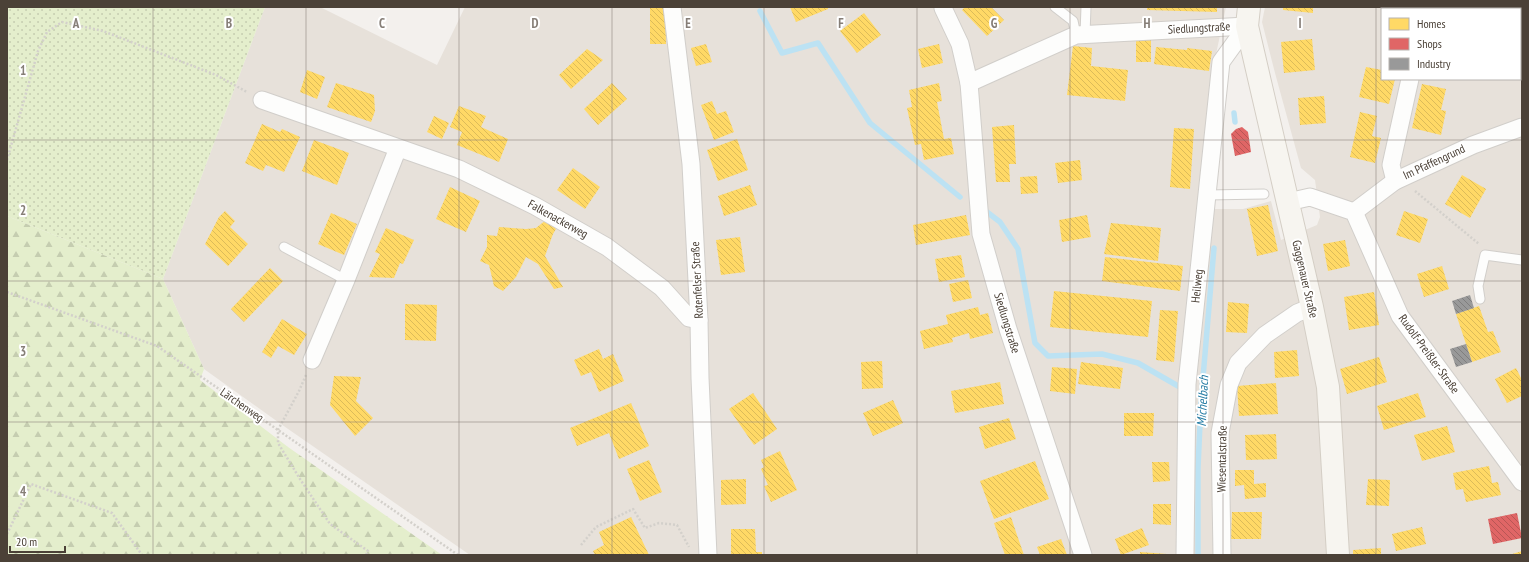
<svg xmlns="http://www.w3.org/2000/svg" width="1529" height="562" font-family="'PT Sans Narrow',sans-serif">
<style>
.residential{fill:#e7e1da;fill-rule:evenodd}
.green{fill:url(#green-dots)}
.forest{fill:url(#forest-firs)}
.homes{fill:url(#homes-back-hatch)}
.shops{fill:url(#shops-back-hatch)}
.industry{fill:url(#industry-back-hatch)}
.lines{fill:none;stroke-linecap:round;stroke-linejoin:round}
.stream{stroke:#bce2f3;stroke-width:5.5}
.lane-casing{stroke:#d1ceca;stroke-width:11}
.street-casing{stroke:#d1ceca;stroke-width:19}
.secondary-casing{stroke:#d4cec5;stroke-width:24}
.path{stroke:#d3d0cb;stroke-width:2.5;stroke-dasharray:2 2;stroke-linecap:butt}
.lane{stroke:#fdfdfc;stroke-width:9}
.street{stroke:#fdfdfc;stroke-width:17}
.secondary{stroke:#f7f5f0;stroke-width:22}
.grid{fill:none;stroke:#867e77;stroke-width:1;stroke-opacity:0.55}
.labels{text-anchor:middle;stroke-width:4;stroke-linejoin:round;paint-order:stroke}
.street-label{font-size:12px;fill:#4b4137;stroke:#fff}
.water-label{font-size:13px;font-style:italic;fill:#257ca4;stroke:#fff}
.grid-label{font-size:13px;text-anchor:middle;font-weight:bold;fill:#867e77;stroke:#fff;stroke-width:4;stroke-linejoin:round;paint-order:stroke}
</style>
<defs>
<pattern id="green-dots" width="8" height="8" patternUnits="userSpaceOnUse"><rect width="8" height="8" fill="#e4eecc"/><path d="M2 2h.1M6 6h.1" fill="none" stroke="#c5cdb0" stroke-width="1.8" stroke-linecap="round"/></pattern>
<pattern id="forest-firs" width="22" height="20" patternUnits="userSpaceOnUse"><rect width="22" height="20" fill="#e4eecc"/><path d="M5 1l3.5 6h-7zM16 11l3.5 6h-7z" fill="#c5cdb0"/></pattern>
<pattern id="homes-back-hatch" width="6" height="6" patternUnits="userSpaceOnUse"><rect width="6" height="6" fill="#ffd966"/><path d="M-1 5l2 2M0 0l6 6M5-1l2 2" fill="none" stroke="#dcbb59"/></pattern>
<pattern id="shops-back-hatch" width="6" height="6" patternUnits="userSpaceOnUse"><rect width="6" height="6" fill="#e06666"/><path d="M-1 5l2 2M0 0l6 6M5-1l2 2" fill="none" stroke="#b85655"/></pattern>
<pattern id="industry-back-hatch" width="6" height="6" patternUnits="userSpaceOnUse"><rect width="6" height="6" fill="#999"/><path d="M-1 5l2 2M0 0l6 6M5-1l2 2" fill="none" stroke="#7f7e7e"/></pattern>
</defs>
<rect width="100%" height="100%" fill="#f3f0ed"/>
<path class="residential" d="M265 7H320L437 65 465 7H1226L1212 73 1198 209H1243L1271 201 1281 240 1317 225 1320 217 1315 180 1301 168 1275 73 1262 22 1265 7H1522V555H470L278 422 204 369 163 279ZM1382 9H1520V79H1382Z"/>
<path class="green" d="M7 7H265L163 279 7 216Z"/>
<path class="forest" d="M7 216 163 279 204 369 200 380 288 447 442 555H7Z"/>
<g class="homes">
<path d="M650 7H665L666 44H650Z"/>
<path d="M790 7H828V9L796 22Z"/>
<path d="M965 7H991L1004 20 987 36 962 10Z"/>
<path d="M1147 7H1217V12L1147 10Z"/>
<path d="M1283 7H1313V13L1283 10Z"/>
<path d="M1389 7H1408L1414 8 1389 9Z"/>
<path d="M1440 7H1471L1470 9H1440Z"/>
<path d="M864 13 881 35 857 53 840 31Z"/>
<path d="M1312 39 1315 70 1284 73 1281 42Z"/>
<rect x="1136" y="40" width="15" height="22"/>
<path d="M706 44 712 62 696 66 691 48Z"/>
<path d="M939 44 943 63 922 68 918 49Z"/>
<path d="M1073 46 1092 48 1091 66 1128 70 1125 101 1067 95Z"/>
<path d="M1156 47 1187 50V48L1212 51 1209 71 1154 64Z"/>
<path d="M587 49 603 60 571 89 559 75Z"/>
<path d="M1366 67 1382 70V79H1395L1389 104 1359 97Z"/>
<path d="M307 70 325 77 317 99 300 92Z"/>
<path d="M336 83 374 95 375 111 371 122 327 107Z"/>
<path d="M612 83 627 99 598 125 584 109Z"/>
<path d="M939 83 942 101 937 102 944 139 951 138 954 154 924 160 921 144 915 145 907 108 912 107 909 90Z"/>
<path d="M1422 84 1446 89 1441 110 1446 111 1441 135 1412 128Z"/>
<path d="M1324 96 1326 123 1300 125 1298 98Z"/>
<path d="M712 101 717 114 726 111 734 132 714 140 701 105Z"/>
<path d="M459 106 486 116 481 127 508 139 499 162 457 145 462 132 450 127Z"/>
<path d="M1360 112 1377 116 1372 136 1381 138 1375 163 1350 157Z"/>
<path d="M434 116 449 123 442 139 427 132Z"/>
<path d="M262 124 280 132 282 129 300 137 284 172 266 165 263 171 245 163Z"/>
<path d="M1014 125 1016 164H1009L1010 182H996L992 127Z"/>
<path d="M1174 128 1194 129 1190 189 1170 187Z"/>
<path d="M737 139 748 170 718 181 707 150Z"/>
<path d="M314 140 349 153 337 185 302 171Z"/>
<path d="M1080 160 1082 180 1058 183 1055 163Z"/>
<path d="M573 168 600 187 585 209 557 190Z"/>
<path d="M1462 175 1486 189 1470 218 1445 204Z"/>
<path d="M1037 176 1038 193 1021 194 1020 177Z"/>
<path d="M750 185 757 205 724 216 718 196Z"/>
<path d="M450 187 480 201 466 232 436 219Z"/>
<path d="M1268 205 1278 251 1257 256 1247 209Z"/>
<path d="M225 211 235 221 230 227 248 244 228 266 205 244 219 217Z"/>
<path d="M1404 211 1428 219 1420 243 1396 235Z"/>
<path d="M331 213 357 224 344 255 318 244Z"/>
<path d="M966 215 970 235 916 245 913 225Z"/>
<path d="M1087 215 1091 237 1062 242 1059 220Z"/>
<path d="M546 220 556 229 553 234 545 256 563 287 554 289 538 264 526 257 516 277 503 291 494 286 489 265 480 261 487 247V235L497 236 499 227 526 229 536 228Z"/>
<path d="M1111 223 1161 228 1158 261 1104 254Z"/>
<path d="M386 228 414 240 403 264 400 263 394 278 369 277 380 254 375 252Z"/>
<path d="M740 237 745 272 721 275 716 240Z"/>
<path d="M1345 240 1350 266 1328 271 1323 244Z"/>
<path d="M961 255 965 277 939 282 935 259Z"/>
<path d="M1105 257 1183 266 1180 291 1102 281Z"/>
<path d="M1442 266 1449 289 1424 297 1417 274Z"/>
<path d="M270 268 283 281 244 322 231 309Z"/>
<path d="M968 280 972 298 953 302 949 284Z"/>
<path d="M1054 291 1152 301 1148 337 1050 327Z"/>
<path d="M1374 292 1379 325 1349 330 1344 297Z"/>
<path d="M1228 302 1249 304 1247 333 1226 332Z"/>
<path d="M405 304 437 305 436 341 405 340Z"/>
<path d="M1479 306 1488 332 1493 331 1501 352 1472 362 1456 314Z"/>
<path d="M978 307 980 315 988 313 993 333 970 339 969 333 952 338 953 342 924 349 920 331 948 324 946 315Z"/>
<path d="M1160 310 1178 311 1174 362 1156 360Z"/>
<path d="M282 319 307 334 294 355 278 346 271 358 262 352Z"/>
<path d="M599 349 603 359 613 354 624 381 599 392 591 372 581 376 574 360Z"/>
<path d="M1297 350 1299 376 1275 378 1274 352Z"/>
<path d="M1379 357 1387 382 1347 394 1340 369Z"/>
<path d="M882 361 883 388 862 389 861 362Z"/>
<path d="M1081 362 1123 368 1120 389 1078 384Z"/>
<path d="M1052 367 1077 369 1075 394 1050 391Z"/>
<path d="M1516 368 1522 380V396L1507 403 1495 379Z"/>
<path d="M334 376 361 377 356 401 373 418 355 436 330 405Z"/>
<path d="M1000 382 1004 404 955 413 951 391Z"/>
<path d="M1276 383 1278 414 1239 416 1237 386Z"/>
<path d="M753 393 777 429 754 445 729 409Z"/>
<path d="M1418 393 1426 417 1384 430 1377 406Z"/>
<path d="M893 400 903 423 873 436 863 413Z"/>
<path d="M631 403 649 446 619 459 609 433 577 446 570 428Z"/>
<path d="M1124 413H1154L1153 436H1124Z"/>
<path d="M1009 418 1016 439 985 449 979 427Z"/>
<path d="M1447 426 1455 452 1422 461 1414 435Z"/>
<path d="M1276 434 1277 459 1246 460 1245 435Z"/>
<path d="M780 451 797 490 771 502 764 486 768 485 761 469 764 467 761 460Z"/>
<path d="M649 460 662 492 640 501 627 469Z"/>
<path d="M1035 461 1049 499 994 519 980 481Z"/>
<path d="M1152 462H1169L1170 481 1153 482Z"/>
<path d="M1489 466 1492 483 1498 482 1501 495 1466 502 1463 489 1456 490 1453 473Z"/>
<path d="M1235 470H1254V484L1266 483V497L1245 499 1244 485 1235 486Z"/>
<path d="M746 479V504L721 505V480Z"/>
<path d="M1368 479 1390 480 1389 506 1366 505Z"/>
<path d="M1153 504H1171V525L1153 524Z"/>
<path d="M1232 512H1262L1261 539H1231Z"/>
<path d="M631 517 649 555H595L593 551 604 545 599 532Z"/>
<path d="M1011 517 1017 535 1024 555H1005L994 523Z"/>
<path d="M1422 527 1426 544 1396 551 1392 534Z"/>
<path d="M1142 528 1149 545 1121 555 1115 539Z"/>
<path d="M731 529H755L756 552H762V555H731Z"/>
<path d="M1061 539 1067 555H1040L1037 547Z"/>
<path d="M1381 548V555H1353V550Z"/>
<path d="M1522 551V555H1509Z"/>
<path d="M1140 552 1167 554V555H1140Z"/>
</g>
<g class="shops">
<path d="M1242 127 1248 132 1251 152 1235 156 1231 134 1236 129Z"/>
<path d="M1517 513 1522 538 1493 544 1488 519Z"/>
</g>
<g class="industry">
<path d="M1470 295 1474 308 1456 314 1452 301Z"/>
<path d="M1466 344 1472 362 1456 367 1450 349Z"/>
</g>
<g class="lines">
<g class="stream">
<path d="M760 11 782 53 818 43 870 123 960 197"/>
<path d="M1234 113 1235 122"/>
<path d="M987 212 1000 222 1018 249 1035 343 1048 356 1102 354 1138 363 1178 386"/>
<path d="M1198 555V468L1201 401 1214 248"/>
</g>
<defs>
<g id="lane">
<path d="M1055 7 1073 21 1076 35"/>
<path d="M1085 34 1086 7"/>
<path d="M1207 195 1264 194"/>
<path d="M284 247 346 280"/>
<path d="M1480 299 1478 286 1485 255 1522 260"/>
</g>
<g id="street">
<path d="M672 7 691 164 699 320 700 378 708 555"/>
<path d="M943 8 960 44 969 83 981 234 1008 329 1083 555"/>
<path d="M1427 9V7"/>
<path d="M969 83 1076 35 1247 26"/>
<path d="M262 100 459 169 535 206 607 247 662 288 689 318 699 320"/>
<path d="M1395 181 1391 165 1410 79"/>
<path d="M1288 202 1310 197 1354 212 1400 316 1522 482"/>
<path d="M1354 212 1395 181 1473 145 1522 127"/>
<path d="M312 360 346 280 398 148"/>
<path d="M1185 555 1187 384 1221 62 1247 26"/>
<path d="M1222 555 1220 433 1229 385 1238 363 1265 335 1297 313 1312 307"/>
</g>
<path id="secondary" d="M1249 7 1247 26 1312 307 1328 387 1338 555"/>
</defs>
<use href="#lane" class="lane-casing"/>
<use href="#street" class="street-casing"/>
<use href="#secondary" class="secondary-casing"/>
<g class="path">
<path d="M7 160 38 51 47 32 62 22 103 31 216 75 247 92"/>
<path d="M1415 191 1479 244"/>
<path d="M7 292 157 346 458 555"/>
<path d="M306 375 299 391 278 430V443L300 479 330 524 368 551 366 555"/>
<path d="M7 534 31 484 112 513 142 555"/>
<path d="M581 545 596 527 633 509 645 528 659 523 677 525 689 547"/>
</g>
<use href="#lane" class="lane"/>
<use href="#street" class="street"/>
<use href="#secondary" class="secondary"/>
</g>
<path class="grid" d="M153 7V555M306 7V555M459 7V555M612 7V555M764 7V555M917 7V555M1070 7V555M1223 7V555M1376 7V555M7 140H1522M7 281H1522M7 422H1522"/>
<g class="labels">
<g class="street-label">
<text transform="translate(1199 28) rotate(-3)" y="4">Siedlungstraße</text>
<text transform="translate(1434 162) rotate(-25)" y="4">Im Pfaffengrund</text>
<text transform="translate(558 219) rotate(29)" y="4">Falkenackerweg</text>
<text transform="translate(1305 279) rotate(77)" y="4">Gaggenauer Straße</text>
<text transform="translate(697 280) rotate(-93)" y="4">Rotenfelser Straße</text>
<text transform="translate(1197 286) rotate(-84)" y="4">Heilweg</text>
<text transform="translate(1007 323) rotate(73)" y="4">Siedlungstraße</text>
<text transform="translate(1429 354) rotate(54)" y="4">Rudolf-Preißler-Straße</text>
<text transform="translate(242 405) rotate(35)" y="4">Lärchenweg</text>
<text transform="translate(1222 459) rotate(-89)" y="4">Wiesentalstraße</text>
</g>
<g class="water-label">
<text transform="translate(1202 401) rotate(-87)" y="5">Michelbach</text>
</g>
</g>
<g class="grid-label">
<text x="76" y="28">A</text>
<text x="229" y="28">B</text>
<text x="382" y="28">C</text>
<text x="535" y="28">D</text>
<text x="688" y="28">E</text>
<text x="841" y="28">F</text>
<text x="994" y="28">G</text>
<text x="1147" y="28">H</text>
<text x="1300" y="28">I</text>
<text x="23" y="75">1</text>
<text x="23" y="215">2</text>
<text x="23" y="356">3</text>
<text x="23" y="496">4</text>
</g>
<rect width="1529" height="562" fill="none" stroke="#4b4137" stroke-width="16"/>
<rect x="1381" y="8" width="140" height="72" fill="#ffffff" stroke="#b7b3af"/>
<rect x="1389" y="18" width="20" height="12" fill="#ffd966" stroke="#b7b3af"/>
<text x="1417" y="28" font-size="12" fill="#4b4137">Homes</text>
<rect x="1389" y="38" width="20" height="12" fill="#e06666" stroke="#b7b3af"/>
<text x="1417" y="48" font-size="12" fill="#4b4137">Shops</text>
<rect x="1389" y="58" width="20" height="12" fill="#999999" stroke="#b7b3af"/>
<text x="1417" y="68" font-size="12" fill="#4b4137">Industry</text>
<path d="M10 546v6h55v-6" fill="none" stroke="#4b4137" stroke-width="2"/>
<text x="16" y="546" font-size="12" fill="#4b4137" stroke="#ffffff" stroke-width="3" paint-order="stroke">20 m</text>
</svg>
